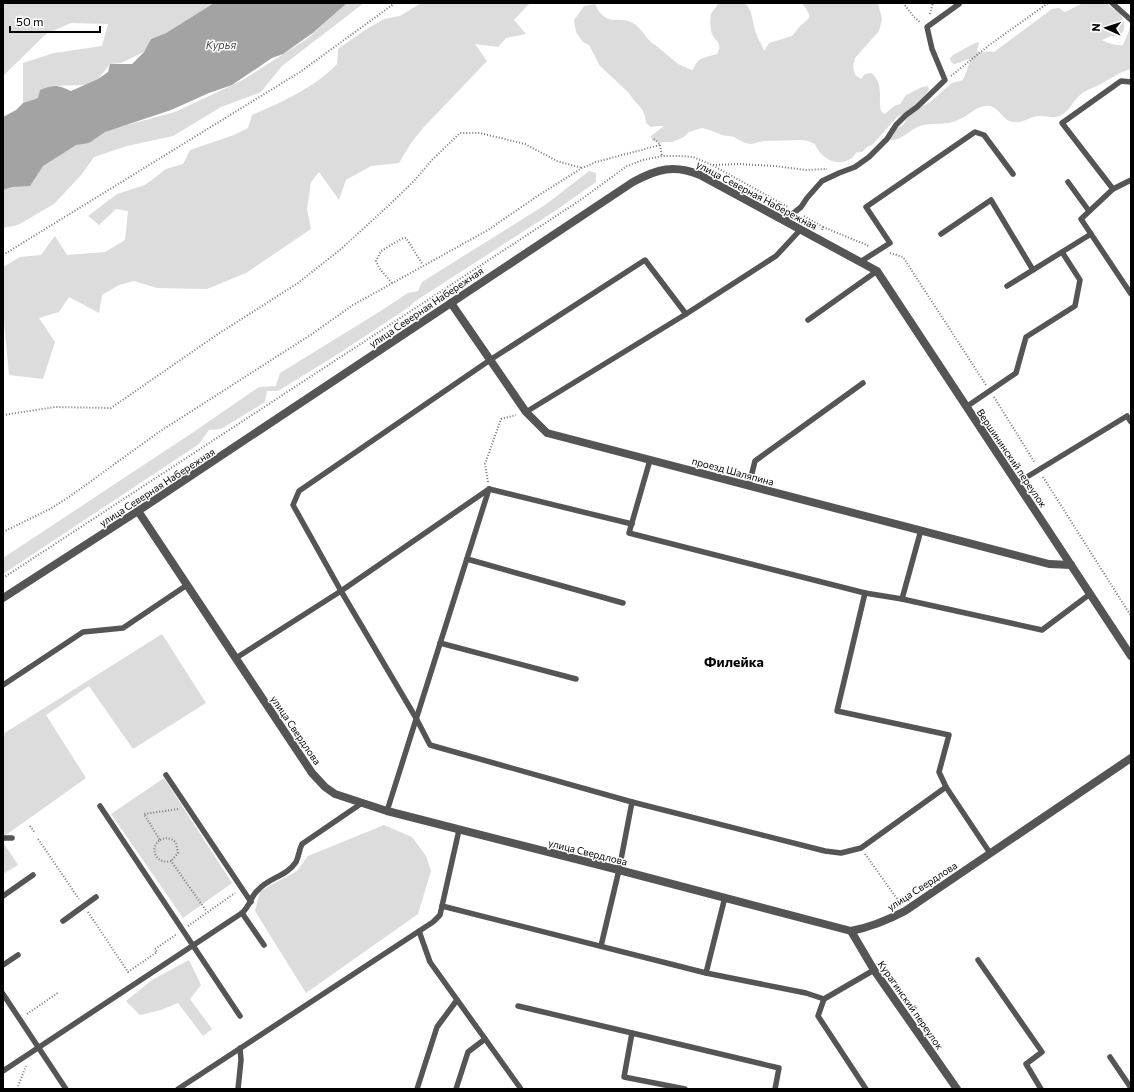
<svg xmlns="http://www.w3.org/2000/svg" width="1134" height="1092" font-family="Commissioner,sans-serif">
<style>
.green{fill:#dcdcdc}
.water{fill:#a3a3a3}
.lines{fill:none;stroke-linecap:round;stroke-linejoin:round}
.path{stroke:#777;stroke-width:2;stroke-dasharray:1 2;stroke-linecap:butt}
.service{stroke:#555;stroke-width:5.5}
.minor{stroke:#555;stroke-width:8}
.tertiary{stroke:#555;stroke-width:8}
.labels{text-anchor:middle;stroke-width:3;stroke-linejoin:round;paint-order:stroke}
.street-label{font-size:10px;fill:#000;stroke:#fff}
.water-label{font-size:11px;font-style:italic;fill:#444;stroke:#fff}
.district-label{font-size:14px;font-weight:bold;fill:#000;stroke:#fff}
</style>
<rect width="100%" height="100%" fill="#fff"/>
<g class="green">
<path d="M3 3H214L166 33 151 39 144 52 121 63 110 64 98 79 85 85 50 86 38 98 23 103V63L54 53 102 46 108 24 71 23 46 34 3 76Z"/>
<path d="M347 3H364L282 66 261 92 221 107 173 136 127 146 94 157 82 174 54 204 18 225 3 228V188L86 136 175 112 241 81 307 39Z"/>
<path d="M421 3H533L528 5 514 20 526 34 506 38 498 47 475 44 487 61 423 128 411 143 399 163 371 166 346 180 339 200 319 172 311 182 307 209 311 229 246 273 207 289 157 288 134 281 119 285 102 295 99 313 69 297 59 312 39 318 55 342 43 379 9 375 3 311V267L20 257 41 255 55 236 67 255 105 252 125 240 128 211 116 209 99 225 88 216 117 194 145 185 166 169 183 164 190 150 234 135 248 128 252 115C282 102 314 88 337 64L338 49 365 30 384 19 400 16Z"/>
<path d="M718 3H745C753 11 752 20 755 30 757 38 762 44 764 51L769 43 792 36 800 26 806 21 809 18V14L805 7 801 3H878L882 19 879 31 855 58 853 66 855 75 861 79 865 74 871 73C884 82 878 98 881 111L885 114 894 106 900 104 906 95 922 87 928 86 929 90 920 101 905 113 897 117 873 144 867 147 862 152H857C855 154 853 158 850 159 836 168 820 157 815 144L808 141 802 140 764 141 751 144 745 143 734 137 722 135 710 130 702 128 689 132 684 137 672 142H659L652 141 651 136 664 126H658L651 127 646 123C645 106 636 106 629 93L600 66 589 45 583 42 576 32 574 20 584 6 595 4C607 30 619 13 636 25 641 29 644 34 648 39 651 43 656 45 660 49 670 57 679 67 693 70 698 56 705 58 717 54 723 43 716 42 712 34 710 30 710 18 711 14 713 10 717 7 718 3Z"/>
<path d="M1083 3H1107C1111 9 1117 10 1121 15 1125 20 1126 31 1120 35 1117 37 1115 36 1111 36 1108 37 1105 39 1102 40 1107 43 1117 46 1123 45L1131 26V69C1119 72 1112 78 1101 84 1093 88 1085 90 1078 97 1071 104 1069 112 1059 116 1052 119 1045 115 1038 116 1029 117 1022 124 1012 122 1001 119 998 104 985 106 975 107 967 117 958 120 946 126 932 122 920 126 909 130 902 141 890 140V137L896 129 903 125 907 118 916 110 930 102 952 83 963 80 971 59C965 59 961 63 954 64L951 62 950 58 953 55 975 43 979 42 977 51C983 54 988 50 994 52L1052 9 1059 8 1065 12Z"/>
<path d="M589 171 596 173V182L555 211 414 302 409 307 338 354 278 391H267L265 402 221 429 209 430 199 444 3 574V558L192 433 259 387 276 386 280 373 379 312 408 293 418 291 422 282 545 205Z"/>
<path d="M162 634 206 703 133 749 89 686 46 715 86 778 3 837V734Z"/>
<path d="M164 778 232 883 183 918 111 814Z"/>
<path d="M384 825 412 837 426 856 431 871 418 914 306 993 255 911 260 891 297 871 308 856Z"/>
<path d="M3 842 18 865 3 874Z"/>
<path d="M189 960 201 985 190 999 212 1029 203 1036 178 1003 161 1010 140 1015 126 1001 152 980Z"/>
</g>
<path class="water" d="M214 3H347L314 32 283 54 272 58 232 85 209 93 171 110 105 132 89 143 76 145 43 166 30 186 12 187 3 190V117L16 110 23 103 38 98 40 90C54 84 58 85 71 91L98 79 108 72 110 64H132L144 52 151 39 166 33Z"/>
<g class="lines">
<g class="path">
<path d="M903 3 914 17 921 23"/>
<path d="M930 14 933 3"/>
<path d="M951 76 988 46 1048 3"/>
<path d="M660 145 662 156"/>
<path d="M713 165 739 164 775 166 806 170 827 169"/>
<path d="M804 216 823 227 822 230"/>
<path d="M823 227 869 246"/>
<path d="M890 253 903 257 986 385"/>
<path d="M3 255 300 72 395 3"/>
<path d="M392 283 379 268 376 261 381 251 403 238H406L423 265"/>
<path d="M994 397 1035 463"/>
<path d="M3 415 55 407 111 408 218 334 298 283 341 249 387 207 414 181 432 160 460 133H480L525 144 557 161 582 168"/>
<path d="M1043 477 1131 616"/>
<path d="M488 482 485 464 501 419 516 415"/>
<path d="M3 532 50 509 69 497 159 432 312 334 353 305 488 230 539 195 582 168 596 162 660 145 658 142 654 139"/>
<path d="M3 578 579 201 627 166 643 160 662 156H680L693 157 712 165 788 207"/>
<path d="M178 809 144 814 160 840C148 849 157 865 171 861L207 912"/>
<path d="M30 826 35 833"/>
<path d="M38 839 79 899"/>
<path d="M160 840C166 837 172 838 176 843L178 853 171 861"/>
<path d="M865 854 900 903"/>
<path d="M88 912 128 972 157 952 155 949 177 934"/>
<path d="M188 926 235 893"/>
<path d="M27 1014 59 992"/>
<path d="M17 1089 26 1066"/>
</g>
<g class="service">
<path d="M1112 3 1131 20"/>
<path d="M1131 82 1121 81 1062 123 1113 189 1081 219 1131 294"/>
<path d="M1068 182 1089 211"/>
<path d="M1113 189 1131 180"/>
<path d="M785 220 801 207 807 198 822 181 839 173 855 167 869 157 887 139 896 125 906 115 917 107 945 80 932 49 927 27 959 4"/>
<path d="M941 234 991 200 1033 270"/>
<path d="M1062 252 1091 234"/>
<path d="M860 262 890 243 866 207 975 132 984 135 1013 174"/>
<path d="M808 320 877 271"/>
<path d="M966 407 1016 373 1026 337 1075 306 1080 280 1062 252 1007 286"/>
<path d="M526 412 686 314 776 256 801 229"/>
<path d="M650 460 629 533 865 593 837 711 949 735 939 772 946 787"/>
<path d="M1017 483 1127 416 1131 422"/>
<path d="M749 485 755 461 863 383"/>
<path d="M489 489 632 524"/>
<path d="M467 559 623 603"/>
<path d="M865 593 902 599 921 530"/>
<path d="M902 599 1042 630 1090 594"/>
<path d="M440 643 576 679"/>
<path d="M236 658 341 591 489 489 387 811"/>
<path d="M3 685 83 632 123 628 187 585"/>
<path d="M166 775 251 902"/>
<path d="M632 802 825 851 841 853 861 848 946 787 990 853"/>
<path d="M100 806 240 1016"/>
<path d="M3 838H12"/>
<path d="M3 896 33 875"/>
<path d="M725 897 706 973 806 993 824 999"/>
<path d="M442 906 706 973"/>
<path d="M242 913 264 945"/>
<path d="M63 921 96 897"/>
<path d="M419 931 430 962 521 1089"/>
<path d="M601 946 619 870 632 802 430 745 416 718 341 591 293 505 299 491 490 360 645 260 686 314"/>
<path d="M978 960 1042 1052 1026 1064 1041 1089"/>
<path d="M3 965 18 955"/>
<path d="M3 994 66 1089"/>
<path d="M518 1006 632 1033 624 1077 685 1089"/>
<path d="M632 1033 779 1068 775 1089"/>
<path d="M1110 1057 1131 1088"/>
<path d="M3 1071 242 913C251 905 250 897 258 890 268 878 287 876 296 862 299 856 299 850 302 844L362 803"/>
<path d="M178 1089 433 922 440 915 459 830"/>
<path d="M238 1089 241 1060 240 1048"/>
<path d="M417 1089 437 1027 457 1000"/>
<path d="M456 1089 468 1052 485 1039"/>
<path d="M866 1089 818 1016 824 999 874 970"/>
</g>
<g class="minor">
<path d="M451 303 526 412 547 433 1049 564 1071 565"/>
<path d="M3 598 138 511"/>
</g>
<g class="tertiary">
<path d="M1131 656 877 271 700 175C674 164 657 169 633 182L138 511 312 773 325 787 335 794 387 811 619 870 851 931C871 927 888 920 905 911L1131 758"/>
<path d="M851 931 874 970 957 1089"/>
</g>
</g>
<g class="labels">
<g class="street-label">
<text transform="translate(757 195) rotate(28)" y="4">улица Северная Набережная</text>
<text transform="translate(426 307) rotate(-34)" y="4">улица Северная Набережная</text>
<text transform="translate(1012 458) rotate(56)" y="4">Вершининский переулок</text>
<text transform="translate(733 471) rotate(15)" y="4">проезд Шаляпина</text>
<text transform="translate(157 487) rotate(-33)" y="4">улица Северная Набережная</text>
<text transform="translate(296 730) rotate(56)" y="4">улица Свердлова</text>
<text transform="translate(588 852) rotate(14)" y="4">улица Свердлова</text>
<text transform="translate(922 886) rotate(-33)" y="4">улица Свердлова</text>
<text transform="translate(911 1005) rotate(55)" y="4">Курагинский переулок</text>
</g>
<g class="water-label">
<text x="221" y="49">Курья</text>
</g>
<g class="district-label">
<text x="734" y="667">Филейка</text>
</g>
</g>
<rect width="1134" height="1092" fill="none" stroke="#000000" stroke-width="8"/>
<g transform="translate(1106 28) rotate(273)" stroke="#ffffff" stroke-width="3" paint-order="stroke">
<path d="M0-3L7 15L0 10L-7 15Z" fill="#000000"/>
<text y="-6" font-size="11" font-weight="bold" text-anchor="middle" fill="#000000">N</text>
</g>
<path d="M10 26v6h90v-6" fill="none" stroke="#000000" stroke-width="2"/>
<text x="16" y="26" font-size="12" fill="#000000" stroke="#ffffff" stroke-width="3" paint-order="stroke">50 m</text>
</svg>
